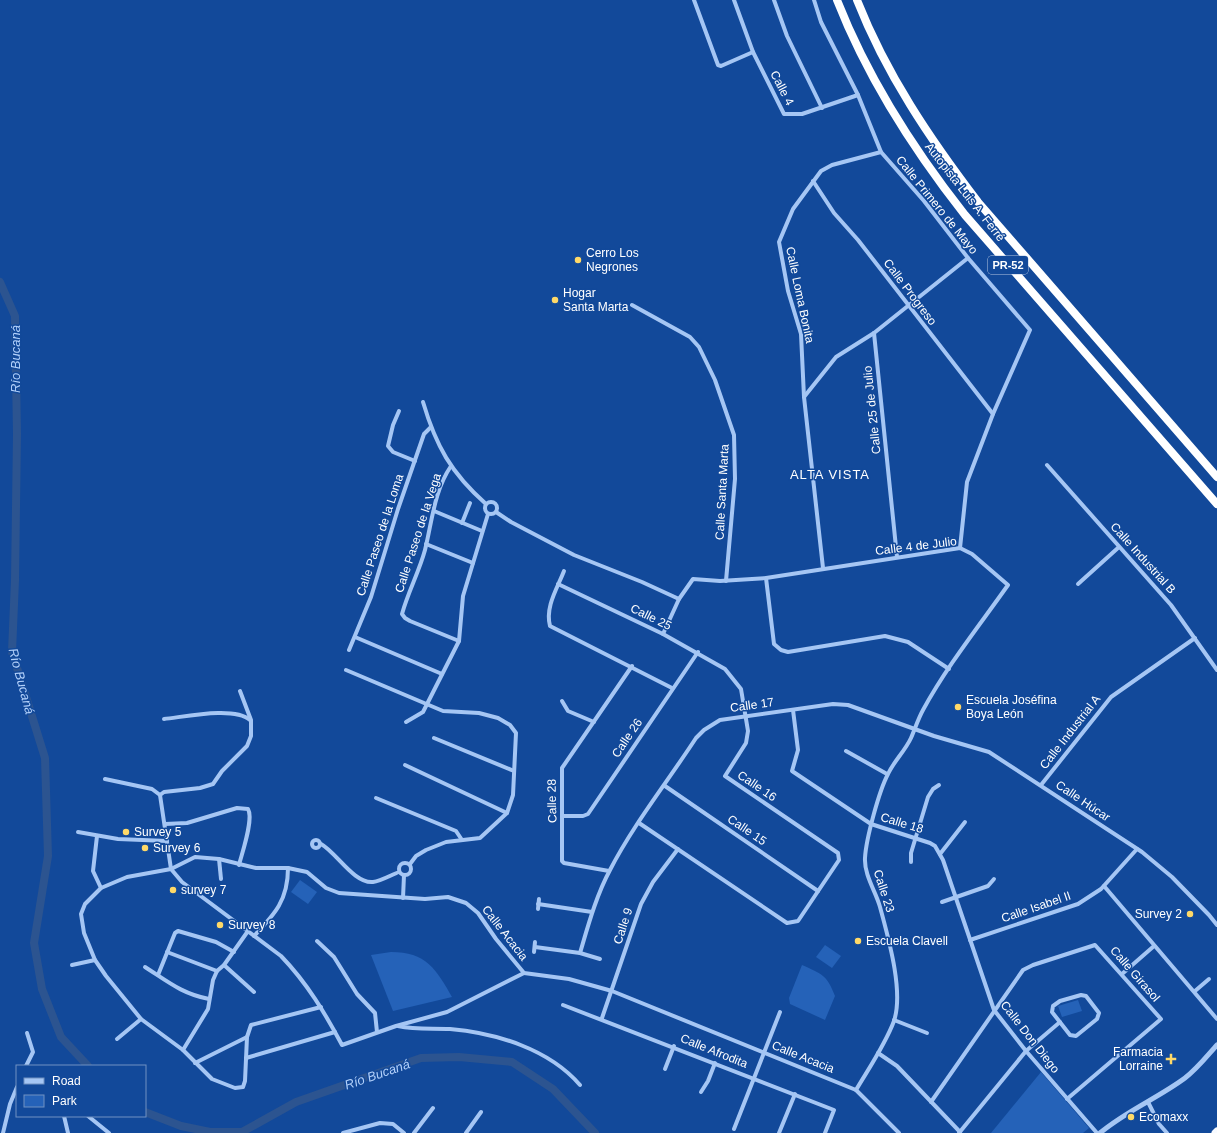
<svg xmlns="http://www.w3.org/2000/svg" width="1217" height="1133" font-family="Arial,sans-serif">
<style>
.green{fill:#2562b8}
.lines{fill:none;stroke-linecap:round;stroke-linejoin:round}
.river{stroke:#2c5490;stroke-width:8}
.minor{stroke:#a5c6f4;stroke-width:4}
.tertiary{stroke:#a5c6f4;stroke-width:5}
.trunk{stroke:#f8fbff;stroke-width:7}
.motorway{stroke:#fff;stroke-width:8}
.poi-dot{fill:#ffd968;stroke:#12499a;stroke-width:1.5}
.labels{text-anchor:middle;stroke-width:3;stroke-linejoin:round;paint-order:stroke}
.shield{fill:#12499a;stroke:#b8c8e1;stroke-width:1}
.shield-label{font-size:11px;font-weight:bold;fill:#fff}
.street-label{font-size:12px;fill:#fff;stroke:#12499a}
.poi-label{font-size:12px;fill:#fff;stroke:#12499a;text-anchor:start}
.water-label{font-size:13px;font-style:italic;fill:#b2d0fa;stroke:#12499a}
.neighbourhood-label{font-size:13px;letter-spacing:1px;fill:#fff;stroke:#12499a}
</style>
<rect width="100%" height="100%" fill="#12499a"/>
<g class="green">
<path d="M300 880 317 892 308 904 291 892Z"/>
<path d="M825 945 841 956 832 968 816 957Z"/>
<path d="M391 952C426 952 436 969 452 997L393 1011 371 955Z"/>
<path d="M802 965C822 974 827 975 835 996L825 1020 790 1004 789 998Z"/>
<path d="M1078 1000 1082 1011 1062 1017 1058 1006Z"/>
<path d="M1041 1072 1089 1128 1083 1133H991Z"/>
</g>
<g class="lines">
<g class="river">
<path d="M0 282 15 316 17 434 15 580 12 652 45 758 48 856 34 943 42 989 61 1037 88 1066"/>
<path d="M145 1112 181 1126 210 1132H242L296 1102 421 1058 459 1057 512 1062 553 1089 595 1133"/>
</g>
<g class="minor">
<path d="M694 0 718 65 721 66 753 52"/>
<path d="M734 0 753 52 784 114H802L858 95"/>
<path d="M774 0 787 36 822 108"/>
<path d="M814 0 821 22 858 95 881 152 924 201 968 258 1030 330 993 414 967 482 960 548"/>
<path d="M813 181 834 213 858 240 993 414"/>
<path d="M632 305 690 337 699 347 715 380 734 435 735 479 726 581"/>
<path d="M874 333 897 557"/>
<path d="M804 397 836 357 874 333 968 258"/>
<path d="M423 402C436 446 451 473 486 504"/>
<path d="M399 411 393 425 388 446 393 452 415 461"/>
<path d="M1047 465 1171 605 1217 670"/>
<path d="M451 466C434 491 432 522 425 550 419 572 408 592 402 614L405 618 410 621 459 641"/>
<circle cx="491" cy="508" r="6"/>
<path d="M434 511 482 531"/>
<path d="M496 512 511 522 574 555 642 582 679 599"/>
<path d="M462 523 470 503"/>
<path d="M426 544 473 563"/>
<path d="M823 568 804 397 801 334 788 291 779 242 793 209 821 171 832 165 881 152"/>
<path d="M564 571C557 589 545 607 550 626L672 688"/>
<path d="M766 578 774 644 781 650 788 652 885 636 908 642 949 669"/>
<path d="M558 584 663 634 725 669 741 689 748 731 746 743 725 776 838 853 839 860 798 921 787 923 639 823"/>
<path d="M1078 584 1119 547"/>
<path d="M663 634 679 599 693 579 720 581 766 578 960 548 972 554 1008 585C979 626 947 666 923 710 918 719 915 729 911 738 905 751 894 761 888 774 879 791 866 839 865 858 864 875 876 892 880 907 888 937 904 991 894 1021 885 1045 869 1068 856 1090"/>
<path d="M355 637 442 674"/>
<path d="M349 650 371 597 398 509 424 434 431 427"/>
<path d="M346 670 443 711 479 713 498 718 510 725 516 733 513 795 507 813 480 838 446 842 426 850 416 856 410 864"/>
<path d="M562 701 568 711 594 722"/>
<path d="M793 710 798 750 792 771 871 824 930 843 935 846 943 860 994 1010 1026 1051 1097 1133"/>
<path d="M164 719C184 717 234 706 250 720"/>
<path d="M406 722 423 712 459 641 463 596 488 514"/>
<path d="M434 738 514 771"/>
<path d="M846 751 887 774"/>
<path d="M405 765 507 813"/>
<path d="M105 779 152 789 160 795 171 869 182 882 281 956C307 983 325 1013 342 1045L396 1026 447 1012 524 973"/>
<path d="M1041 785 1111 697 1195 638"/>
<path d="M665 786 818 891"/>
<path d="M160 795 164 792 200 788 213 784 222 771 247 746 251 736V720L240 691"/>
<path d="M376 798 456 831 462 840"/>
<path d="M563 816H583L588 814 698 652"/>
<path d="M165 824 187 823 237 808 248 809C254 819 242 853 239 865"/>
<path d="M78 832 118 839 167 841"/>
<path d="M97 836 93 871 101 888"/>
<circle cx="316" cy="844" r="4"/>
<path d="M321 844C336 852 354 884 373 882 381 881 391 875 399 872"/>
<path d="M940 854 965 822"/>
<path d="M219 859 221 879"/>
<path d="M911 862V853L928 797 933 789 939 785"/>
<circle cx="405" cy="869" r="6"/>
<path d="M609 871 564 863 562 861V768L632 666"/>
<path d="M1104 886 1217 1019"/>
<path d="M403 898 404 875"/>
<path d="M942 902 988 886 994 879"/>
<path d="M538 904 592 912"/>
<path d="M538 909 539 899"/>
<path d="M254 936C275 914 288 900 288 868"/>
<path d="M970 940 1078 904 1101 889 1137 849"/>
<path d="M317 941 334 957 357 994 375 1013 377 1032"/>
<path d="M535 947 580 953 600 959"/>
<path d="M167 952 217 971"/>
<path d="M534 952 535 942"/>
<path d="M580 953C588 926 596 896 610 870 633 825 668 781 696 738L704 730 720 720 833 704 848 705 934 736 989 752 1142 852 1172 877 1209 915 1217 925"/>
<path d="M72 965 95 960"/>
<path d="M224 965 254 992"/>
<path d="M145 967C167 981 182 994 209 999"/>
<path d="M1122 974 1154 946"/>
<path d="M158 975 175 933 178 931 216 942 234 952"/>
<path d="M1195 991 1209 979"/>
<path d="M1081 995 1086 996 1099 1013 1097 1019 1076 1036 1070 1035 1052 1012 1053 1006 1060 1001Z"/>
<path d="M563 1005 834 1110 825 1133"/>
<path d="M321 1007 251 1025 247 1037 245 1081 243 1087 235 1088 212 1079 183 1050 141 1019 106 976 95 960 84 933 81 914 85 904 101 888 127 877 171 869 195 857 219 859 256 868H288L307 872 326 888 339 893 425 899 448 897 466 903 478 913 496 939 524 973 569 979 612 991 856 1090 899 1133"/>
<path d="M602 1018 641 904 653 882 678 849"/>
<path d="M894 1020 927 1033"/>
<path d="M398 1026C416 1030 432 1028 450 1029 496 1033 549 1049 580 1085"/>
<path d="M117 1039 141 1019"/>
<path d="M183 1050 208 1009 213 980 217 971 224 965 248 931"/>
<path d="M878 1053 897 1066 960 1132"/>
<path d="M246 1058 335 1032"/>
<path d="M195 1063 247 1037"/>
<path d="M26 1066 33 1052 27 1033"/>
<path d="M665 1069 674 1046"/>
<path d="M701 1092 708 1081 715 1063"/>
<path d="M931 1102 1023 970 1033 965 1095 945 1161 1019 1067 1099"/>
<path d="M1148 1102 1159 1124 1167 1133"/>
<path d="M64 1116 68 1133"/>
<path d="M88 1116 109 1133"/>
<path d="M734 1129 780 1012"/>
<path d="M3 1133 10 1104 17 1087"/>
<path d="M343 1133 380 1123 393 1124 404 1133"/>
<path d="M414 1133 433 1108"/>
<path d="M466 1133 481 1112"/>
<path d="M779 1133 795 1094"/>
<path d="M959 1133 1026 1051 1060 1022"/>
</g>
<path class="tertiary" d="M1100 1133C1126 1111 1158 1098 1185 1078 1197 1069 1207 1056 1217 1045"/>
<path class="trunk" d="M1215 1133 1217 1131"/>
<g class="motorway">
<path d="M837 0C868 79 913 149 965 215L1217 504"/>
<path d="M857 0C886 74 930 139 978 202L1217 477"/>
</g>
</g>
<g class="poi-dot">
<circle cx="578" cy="260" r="4"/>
<circle cx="555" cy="300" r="4"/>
<circle cx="958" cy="707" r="4"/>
<circle cx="126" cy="832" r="4"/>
<circle cx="145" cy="848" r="4"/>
<circle cx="173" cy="890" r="4"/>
<circle cx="1190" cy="914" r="4"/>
<circle cx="220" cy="925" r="4"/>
<circle cx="858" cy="941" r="4"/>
<path d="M1169 1053h4v4h4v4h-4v4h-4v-4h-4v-4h4z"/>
<circle cx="1131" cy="1117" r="4"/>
</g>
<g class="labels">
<rect class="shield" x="988" y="256" width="40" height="18" rx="3"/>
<g class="shield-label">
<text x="1008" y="269">PR-52</text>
</g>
<g class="street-label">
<text transform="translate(782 88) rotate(63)" y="4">Calle 4</text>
<text transform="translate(965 192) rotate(52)" y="4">Autopista Luis A. Ferré</text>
<text transform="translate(937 205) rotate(51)" y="4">Calle Primero de Mayo</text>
<text transform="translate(910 292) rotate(53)" y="4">Calle Progreso</text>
<text transform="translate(800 295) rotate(78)" y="4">Calle Loma Bonita</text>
<text transform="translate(872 410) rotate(-96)" y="4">Calle 25 de Julio</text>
<text transform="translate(722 492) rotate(-87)" y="4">Calle Santa Marta</text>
<text transform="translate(418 533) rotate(-72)" y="4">Calle Paseo de la Vega</text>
<text transform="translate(380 535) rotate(-72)" y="4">Calle Paseo de la Loma</text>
<text transform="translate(916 546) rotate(-7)" y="4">Calle 4 de Julio</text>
<text transform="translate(1143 558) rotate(48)" y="4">Calle Industrial B</text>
<text transform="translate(651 617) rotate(26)" y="4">Calle 25</text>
<text transform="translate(752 705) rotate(-8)" y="4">Calle 17</text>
<text transform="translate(1070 732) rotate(-52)" y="4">Calle Industrial A</text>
<text transform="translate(627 738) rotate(-56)" y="4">Calle 26</text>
<text transform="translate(757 786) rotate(34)" y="4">Calle 16</text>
<text transform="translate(552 801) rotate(-91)" y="4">Calle 28</text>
<text transform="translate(1083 801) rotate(34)" y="4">Calle Húcar</text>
<text transform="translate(902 823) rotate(17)" y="4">Calle 18</text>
<text transform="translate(747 830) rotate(34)" y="4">Calle 15</text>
<text transform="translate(884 891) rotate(72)" y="4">Calle 23</text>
<text transform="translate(1036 907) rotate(-19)" y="4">Calle Isabel II</text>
<text transform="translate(623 926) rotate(-72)" y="4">Calle 9</text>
<text transform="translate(505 933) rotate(52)" y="4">Calle Acacia</text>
<text transform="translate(1135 974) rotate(49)" y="4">Calle Girasol</text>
<text transform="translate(1030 1037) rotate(52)" y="4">Calle Don Diego</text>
<text transform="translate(714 1051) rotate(22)" y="4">Calle Afrodita</text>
<text transform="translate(803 1057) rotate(22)" y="4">Calle Acacia</text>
</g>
<g class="poi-label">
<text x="586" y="257">Cerro Los<tspan x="586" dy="14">Negrones</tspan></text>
<text x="563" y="297">Hogar<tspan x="563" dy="14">Santa Marta</tspan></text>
<text x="966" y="704">Escuela Joséfina<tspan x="966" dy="14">Boya León</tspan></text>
<text x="134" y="836">Survey 5</text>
<text x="153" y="852">Survey 6</text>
<text x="181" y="894">survey 7</text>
<text x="1182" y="918" text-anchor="end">Survey 2</text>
<text x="228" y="929">Survey 8</text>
<text x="866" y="945">Escuela Clavell</text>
<text x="1163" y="1056" text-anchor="end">Farmacia<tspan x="1163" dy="14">Lorraine</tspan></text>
<text x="1139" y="1121">Ecomaxx</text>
</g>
<g class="water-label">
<text transform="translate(15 359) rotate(-90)" y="5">Río Bucaná</text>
<text transform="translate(22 681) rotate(75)" y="5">Río Bucaná</text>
<text transform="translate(377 1074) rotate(-19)" y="5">Río Bucaná</text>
</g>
<g class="neighbourhood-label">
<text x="830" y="479">ALTA VISTA</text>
</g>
</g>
<rect x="16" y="1065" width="130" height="52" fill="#12499a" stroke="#7192c2"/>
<rect x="24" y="1078" width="20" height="6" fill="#a5c6f4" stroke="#7192c2"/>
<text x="52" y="1085" font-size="12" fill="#ffffff">Road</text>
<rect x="24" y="1095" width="20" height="12" fill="#2562b8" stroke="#7192c2"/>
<text x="52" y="1105" font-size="12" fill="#ffffff">Park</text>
</svg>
